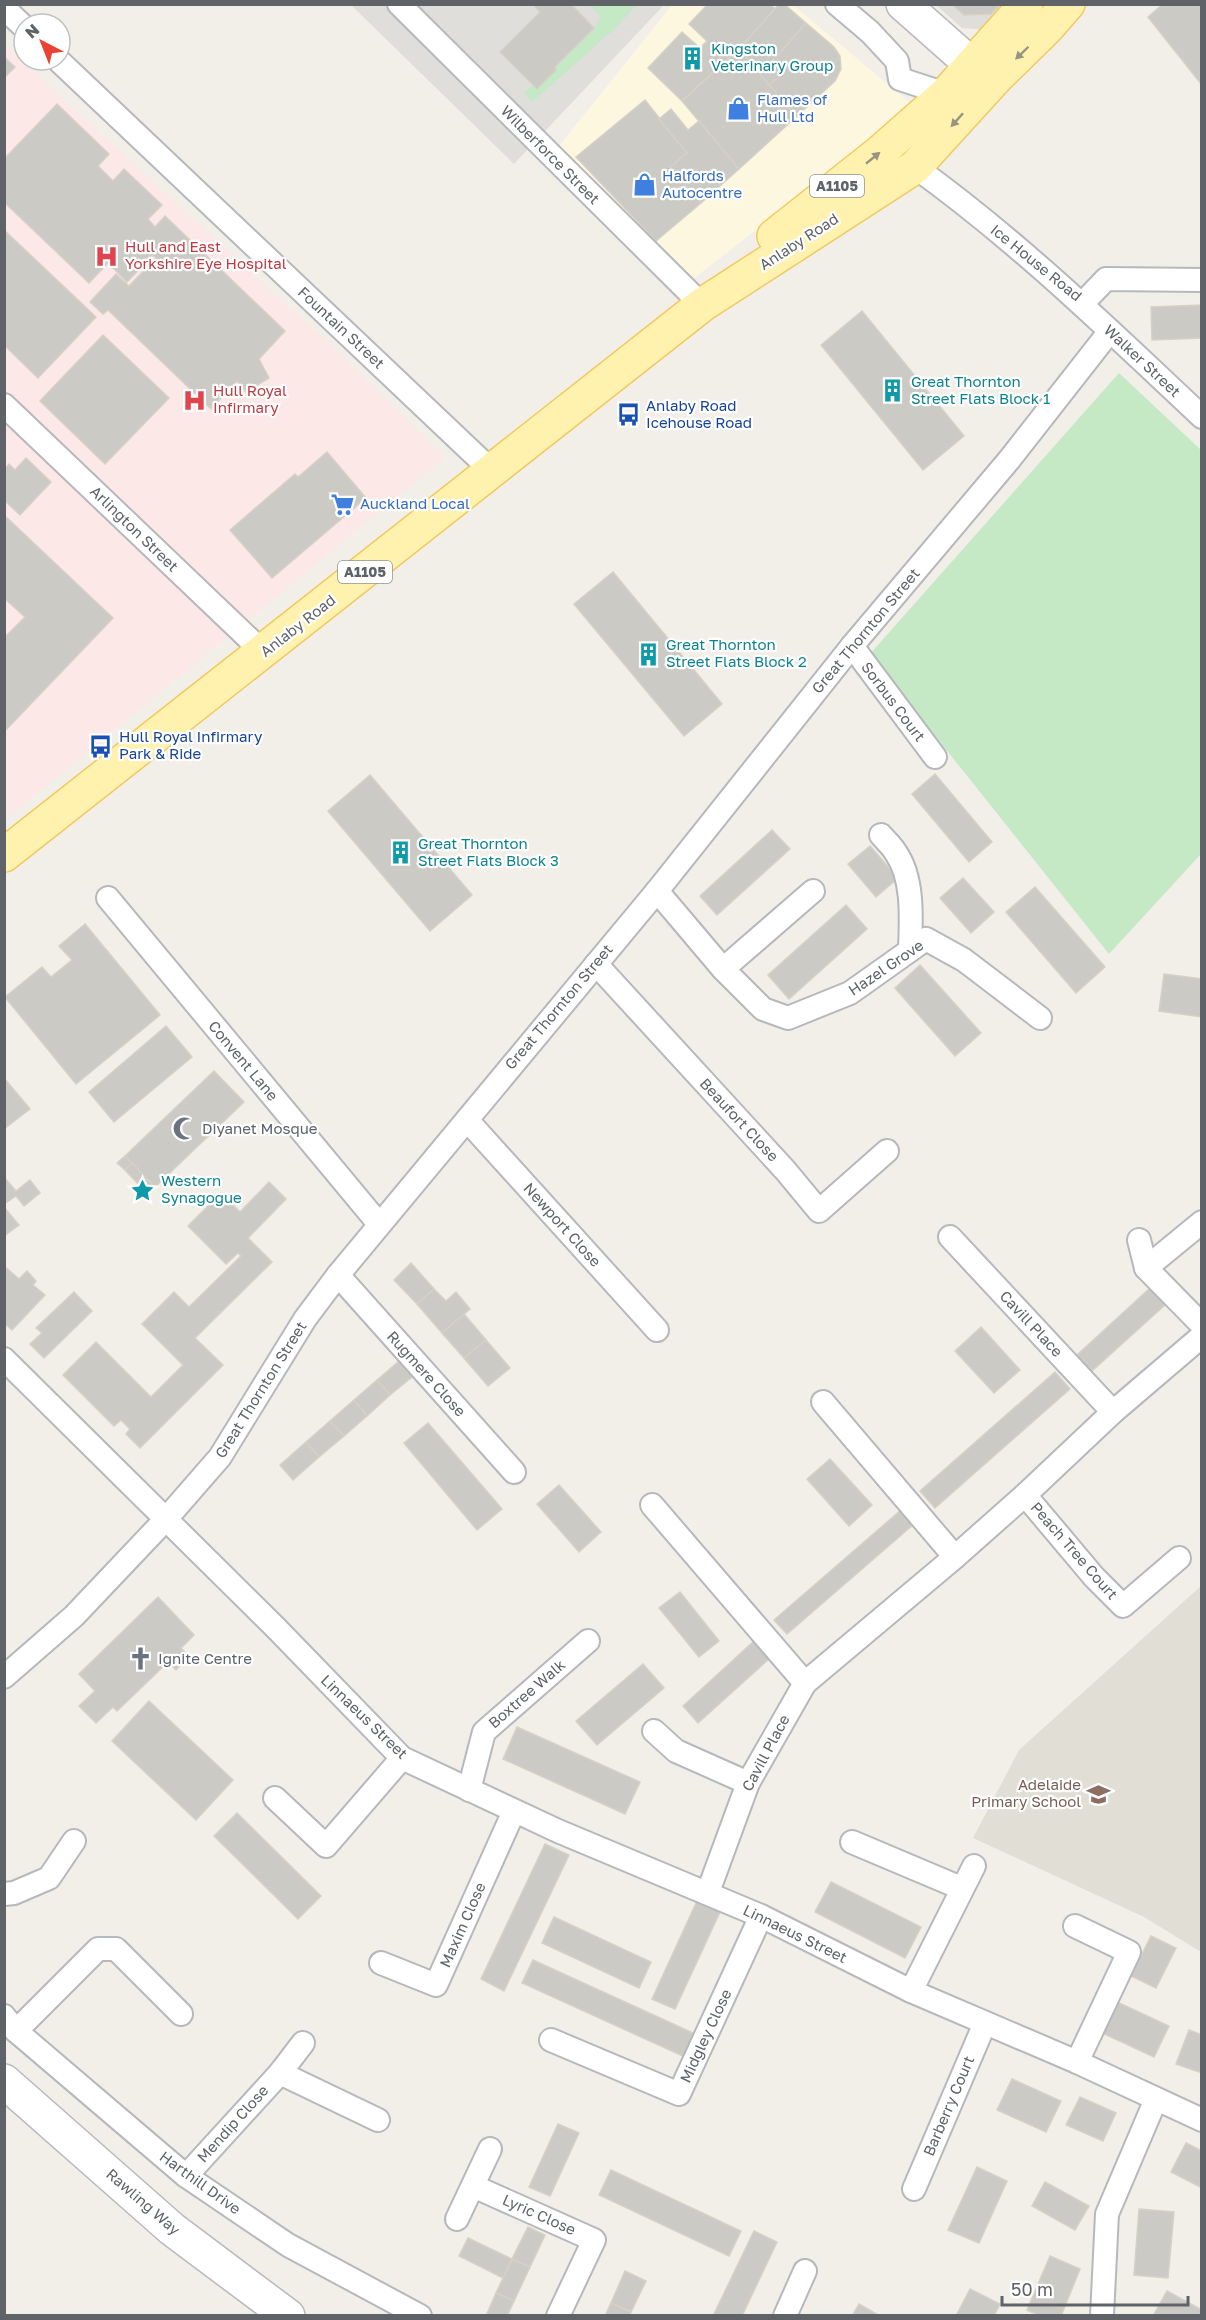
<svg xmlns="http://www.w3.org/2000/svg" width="1206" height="2320" font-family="'Golos Text',sans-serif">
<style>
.commercial{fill:#fef7e0}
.industrial{fill:#e0deda}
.education{fill:#e1ded6}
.medical{fill:#fce8e6}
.green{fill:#c5e8c5}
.building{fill:#cccac5;stroke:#d6d1c6;stroke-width:1.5}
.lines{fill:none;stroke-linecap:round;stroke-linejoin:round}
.street-casing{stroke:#b5b8bc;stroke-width:26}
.secondary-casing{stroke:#b6babf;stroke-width:36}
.primary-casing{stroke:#f2c960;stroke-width:36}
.street{stroke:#fff;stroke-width:22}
.secondary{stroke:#fff;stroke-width:33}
.primary{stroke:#fff2af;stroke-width:33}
.oneway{fill:#979581}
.labels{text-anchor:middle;stroke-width:4.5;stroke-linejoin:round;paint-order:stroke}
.shield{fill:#fff;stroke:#8f9295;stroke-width:1.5}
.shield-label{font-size:14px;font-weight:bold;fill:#5f6368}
.culture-label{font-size:15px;fill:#0d838f;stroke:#fff;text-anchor:start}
.shop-label{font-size:15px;fill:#366cbe;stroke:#fff;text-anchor:start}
.street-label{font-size:15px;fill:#5f6368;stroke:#fff}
.health-label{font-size:15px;fill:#be3a42;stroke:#fff;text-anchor:start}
.transit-label{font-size:15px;fill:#164399;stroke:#fff;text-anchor:start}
.worship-label{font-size:15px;fill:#5b616d;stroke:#fff;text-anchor:start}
.education-label{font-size:15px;fill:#785e54;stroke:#fff;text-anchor:end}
</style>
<rect width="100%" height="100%" fill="#f1efe8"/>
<path class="commercial" d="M672 5H793L915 107 689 282 559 146Z"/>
<g class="industrial">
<path d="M351 5H664L514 164Z"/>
<path d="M936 5H1012L988 30 962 28Z"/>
</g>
<path class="education" d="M1201 1586V1952L1144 1917 973 1838 1019 1750Z"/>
<path class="medical" d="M4 45 326 341 445 458 5 820Z"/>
<g class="green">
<path d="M589 5H637L611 32 532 102 524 93 533 85 537 89 556 70 555 67 594 28 601 16Z"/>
<path d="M1119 373 1201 450V854L1109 954 870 654Z"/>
</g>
<g class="building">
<path d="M533 4H571L594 28 555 67 556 70 537 89 500 52 540 12Z"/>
<path d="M708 4H770L775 9 753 35 682 101 648 68 682 32 700 48 707 41 689 24Z"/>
<path d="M779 4H784L806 23 771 63 781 75 769 85 739 49Z"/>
<path d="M952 4H1000L991 14 964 15Z"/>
<path d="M1163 4H1202V85L1148 17Z"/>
<path d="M806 23 834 47 840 56 841 69 835 81 796 117 769 85 781 75 771 63Z"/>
<path d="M739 49 796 117 739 169 682 101Z"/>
<path d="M4 57 15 67 4 78Z"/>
<path d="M645 100 687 153 670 167 701 203 656 241 576 157Z"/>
<path d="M57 104 109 154 98 166 113 181 124 169 162 205 148 219 155 227 165 216 285 331 259 359 269 378 246 392 237 381 211 409 108 310 103 314 90 302 116 274 129 286 156 258 153 255 127 282 108 263 89 283 4 202V159Z"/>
<path d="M671 109 688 130 699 121 739 169 701 203 670 167 687 153 659 119Z"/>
<path d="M4 230 96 317 38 378 4 345Z"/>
<path d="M1202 305V338L1152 340 1151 307Z"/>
<path d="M862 311 964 436 923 470 821 345Z"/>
<path d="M103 335 169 398 105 464 40 401Z"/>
<path d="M327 452 366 498 272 578 230 530 295 474 298 477Z"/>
<path d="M26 458 51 482 20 515 4 500V470L9 464 15 470Z"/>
<path d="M4 515 113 618 4 732V638L25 617 4 598Z"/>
<path d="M613 572 722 704 684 736 574 604Z"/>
<path d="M935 774 992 842 969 862 912 794Z"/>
<path d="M370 775 472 895 430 931 328 811Z"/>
<path d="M772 830 790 849 717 915 700 896Z"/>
<path d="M870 846 898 878 876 897 848 864Z"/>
<path d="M963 878 994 912 971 933 940 898Z"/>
<path d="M1035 887 1105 967 1076 993 1006 912Z"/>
<path d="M846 905 867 929 789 999 768 975Z"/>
<path d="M85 924 160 1015 76 1084 5 997 42 967 51 977 72 960 59 946Z"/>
<path d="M920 965 981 1033 955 1056 895 988Z"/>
<path d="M1164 974 1202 979V1017L1159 1011Z"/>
<path d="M166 1026 192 1057 114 1122 89 1092Z"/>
<path d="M214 1071 244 1102 155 1187 125 1156Z"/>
<path d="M4 1078 30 1109 4 1129Z"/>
<path d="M125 1156 132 1163 125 1170 117 1163Z"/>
<path d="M132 1163 147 1179 140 1186 125 1170Z"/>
<path d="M4 1177 16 1191 30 1180 40 1193 24 1206 16 1196 4 1204Z"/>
<path d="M147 1179 155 1187 148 1194 140 1186Z"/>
<path d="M269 1182 286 1199 248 1238 272 1262 195 1338 223 1365 140 1448 126 1434 130 1429 121 1420 114 1426 63 1375 96 1342 151 1397 183 1365 142 1324 174 1292 189 1307 241 1256 238 1253 226 1264 188 1226 221 1193 240 1212Z"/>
<path d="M4 1207 19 1225 4 1236Z"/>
<path d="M411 1263 434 1289 417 1304 394 1280Z"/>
<path d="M4 1266 19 1279 27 1271 36 1281 33 1285 45 1295 12 1330 4 1323Z"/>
<path d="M1150 1288 1165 1305 1092 1371 1077 1355Z"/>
<path d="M434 1289 446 1301 456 1292 470 1309 442 1333 417 1304Z"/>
<path d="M74 1292 92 1311 44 1358 30 1344 42 1333 36 1328Z"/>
<path d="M464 1314 486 1340 464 1358 442 1333Z"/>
<path d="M981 1327 1020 1370 994 1393 955 1351Z"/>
<path d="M486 1340 510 1368 488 1386 464 1358Z"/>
<path d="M398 1362 412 1377 390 1395 377 1380Z"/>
<path d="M1055 1372 1070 1389 935 1508 920 1491Z"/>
<path d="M377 1380 390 1395 367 1416 354 1400Z"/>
<path d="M354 1400 367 1416 344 1436 330 1421Z"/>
<path d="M330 1421 344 1436 319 1457 306 1442Z"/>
<path d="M428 1423 502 1509 477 1530 404 1443Z"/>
<path d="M306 1442 319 1457 293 1480 280 1465Z"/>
<path d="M830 1459 872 1505 849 1526 807 1479Z"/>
<path d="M559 1485 601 1532 579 1552 537 1504Z"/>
<path d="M901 1510 914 1524 787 1634 774 1620Z"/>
<path d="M680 1592 719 1641 699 1657 659 1608Z"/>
<path d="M158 1597 194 1635 181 1648 189 1657 176 1670 168 1662 117 1711 113 1707 96 1723 79 1706 95 1691 79 1674Z"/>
<path d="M754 1641 770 1658 698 1723 683 1706Z"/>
<path d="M643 1664 664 1688 597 1745 576 1721Z"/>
<path d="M149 1701 233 1780 196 1820 112 1741Z"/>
<path d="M517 1727 640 1782 625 1814 503 1759Z"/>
<path d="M237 1813 321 1896 298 1919 214 1836Z"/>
<path d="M545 1844 569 1855 504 1991 481 1979Z"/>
<path d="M831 1882 921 1927 905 1958 815 1912Z"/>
<path d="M697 1901 720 1912 675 2009 652 1999Z"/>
<path d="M554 1917 651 1962 639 1988 542 1943Z"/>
<path d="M1151 1936 1176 1948 1156 1988 1131 1976Z"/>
<path d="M533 1960 695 2034 685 2057 522 1983Z"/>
<path d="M1117 2002 1169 2026 1154 2057 1102 2033Z"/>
<path d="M1189 2030 1202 2035V2073L1176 2064Z"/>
<path d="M1012 2079 1061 2101 1046 2132 997 2110Z"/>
<path d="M1080 2097 1116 2113 1103 2141 1066 2125Z"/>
<path d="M558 2124 579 2133 550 2196 529 2187Z"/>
<path d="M1186 2143 1202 2151V2188L1171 2172Z"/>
<path d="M977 2167 1007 2181 979 2243 948 2230Z"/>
<path d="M611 2170 741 2231 729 2256 599 2195Z"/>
<path d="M1045 2182 1089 2206 1075 2230 1032 2206Z"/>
<path d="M1139 2209 1174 2212 1168 2278 1134 2275Z"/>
<path d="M528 2227 545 2235 530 2267 512 2259Z"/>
<path d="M754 2231 777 2242 742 2316H713Z"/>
<path d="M468 2238 512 2259 503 2278 459 2256Z"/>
<path d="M1050 2256 1080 2269 1061 2316H1041L1027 2310Z"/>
<path d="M512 2259 530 2267 514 2301 496 2293Z"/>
<path d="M625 2271 646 2281 631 2312 611 2303Z"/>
<path d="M970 2289 1000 2304 994 2316H956Z"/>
<path d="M1167 2291 1202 2310V2316H1153Z"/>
<path d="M496 2293 514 2301 507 2316H486Z"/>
<path d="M611 2303 631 2312 629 2316H605Z"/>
<path d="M859 2304 880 2316H852Z"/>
</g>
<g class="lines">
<defs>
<g id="street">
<path d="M399 4 702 305"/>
<path d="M837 4 870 32 897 61 900 79 946 94"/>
<path d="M4 8 24 27"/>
<path d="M58 60 493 472"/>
<path d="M915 167C1018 241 1109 330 1202 417"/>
<path d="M1082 304 1106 279 1202 280"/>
<path d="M4 405 264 653"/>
<path d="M852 646 935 757"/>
<path d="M881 835C886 841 892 846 896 853 914 879 911 920 910 949"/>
<path d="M657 891 723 969 763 1009 788 1018 850 993 926 939 964 960 1040 1018"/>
<path d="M108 898 379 1224"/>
<path d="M596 964 785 1170 819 1211 887 1151"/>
<path d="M723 969 813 891"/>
<path d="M467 1120 657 1330"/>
<path d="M950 1237 1113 1412"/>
<path d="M1139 1240 1146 1268 1202 1325"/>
<path d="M1146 1268 1202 1222"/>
<path d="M338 1275 514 1472"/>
<path d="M4 1359 276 1628 402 1758 558 1831 761 1916 911 1991 1077 2062 1202 2120"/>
<path d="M823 1402 955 1557"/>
<path d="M1025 1495 1094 1577 1123 1606 1179 1558"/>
<path d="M652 1505 805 1683"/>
<path d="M4 1677 74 1616 166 1519 220 1457 305 1319 338 1275 657 891 852 646 1009 460 1110 331"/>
<path d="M654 1731 676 1751 748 1783"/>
<path d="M469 1790 484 1732 588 1641"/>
<path d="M275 1798 326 1846 402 1758"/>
<path d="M852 1842 961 1888"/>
<path d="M708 1892 748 1783 805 1683 955 1557 1025 1495 1113 1412 1202 1336"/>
<path d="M4 1894 14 1893 49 1878 74 1841"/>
<path d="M1075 1926 1129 1952 1077 2062"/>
<path d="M381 1963 436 1985 514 1811"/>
<path d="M911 1991 974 1866"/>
<path d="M4 2016 16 2031 186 2176 288 2245 420 2316"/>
<path d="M16 2031 98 1949H116L181 2014"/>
<path d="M551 2040 679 2094 761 1916"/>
<path d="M280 2073 378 2120"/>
<path d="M186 2176 280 2073 303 2043"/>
<path d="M473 2186 594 2240 558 2316"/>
<path d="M914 2189 985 2023"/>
<path d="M457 2219 490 2149"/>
<path d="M785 2316 805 2271"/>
<path d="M1102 2316 1107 2214 1156 2099"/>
</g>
<g id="secondary">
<path d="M903 4 972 65"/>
<path d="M4 2081 172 2229 288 2316"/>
</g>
<g id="primary">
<path d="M774 236 879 153 946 94 1026 4"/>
<path d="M4 855 702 305 915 167 997 77 1047 28 1068 4"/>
</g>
</defs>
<use href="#street" class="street-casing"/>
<use href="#secondary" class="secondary-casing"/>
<use href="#primary" class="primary-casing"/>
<use href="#street" class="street"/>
<use href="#secondary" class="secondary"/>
<use href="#primary" class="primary"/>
</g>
<defs><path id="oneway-solid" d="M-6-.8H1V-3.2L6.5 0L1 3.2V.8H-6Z" transform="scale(1.5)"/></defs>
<g class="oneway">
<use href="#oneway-solid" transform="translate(1022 53) rotate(136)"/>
<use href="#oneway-solid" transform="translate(957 120) rotate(132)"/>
<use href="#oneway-solid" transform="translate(873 158) rotate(-39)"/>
</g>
<defs>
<symbol id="building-bare" viewBox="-9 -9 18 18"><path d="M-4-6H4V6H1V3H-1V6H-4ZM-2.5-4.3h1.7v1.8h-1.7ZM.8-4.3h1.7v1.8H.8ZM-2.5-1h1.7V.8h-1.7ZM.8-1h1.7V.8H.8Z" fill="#0f9aa8" stroke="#fff" stroke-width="2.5" paint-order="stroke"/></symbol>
<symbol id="shop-bare" viewBox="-9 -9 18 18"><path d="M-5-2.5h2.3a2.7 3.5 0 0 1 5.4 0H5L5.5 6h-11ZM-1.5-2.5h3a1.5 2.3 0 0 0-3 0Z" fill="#3f7fe0" stroke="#fff" stroke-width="2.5" paint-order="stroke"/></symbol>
<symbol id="hospital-bare" viewBox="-9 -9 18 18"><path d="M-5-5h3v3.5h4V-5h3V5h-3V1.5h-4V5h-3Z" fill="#e0444e" stroke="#fff" stroke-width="2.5" paint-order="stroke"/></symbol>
<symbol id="bus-bare" viewBox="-9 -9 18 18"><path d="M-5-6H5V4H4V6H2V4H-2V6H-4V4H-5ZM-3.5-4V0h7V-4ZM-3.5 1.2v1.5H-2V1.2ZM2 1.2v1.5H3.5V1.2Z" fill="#1a4fb4" stroke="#fff" stroke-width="2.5" paint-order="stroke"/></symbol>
<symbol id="supermarket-bare" viewBox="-9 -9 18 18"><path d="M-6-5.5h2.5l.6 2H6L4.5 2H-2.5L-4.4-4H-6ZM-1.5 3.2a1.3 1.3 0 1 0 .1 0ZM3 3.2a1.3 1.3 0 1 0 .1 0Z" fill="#3f7fe0" stroke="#fff" stroke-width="2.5" paint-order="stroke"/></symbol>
<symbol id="mosque-bare" viewBox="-9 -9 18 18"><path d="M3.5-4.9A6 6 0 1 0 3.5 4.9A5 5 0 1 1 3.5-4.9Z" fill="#6b7280" stroke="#fff" stroke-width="2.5" paint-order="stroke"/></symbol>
<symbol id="sight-bare" viewBox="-9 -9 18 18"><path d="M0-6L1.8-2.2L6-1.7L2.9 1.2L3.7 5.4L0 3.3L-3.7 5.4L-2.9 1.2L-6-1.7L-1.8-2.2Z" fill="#0f9aa8" stroke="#fff" stroke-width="2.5" paint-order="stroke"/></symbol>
<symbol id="church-bare" viewBox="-9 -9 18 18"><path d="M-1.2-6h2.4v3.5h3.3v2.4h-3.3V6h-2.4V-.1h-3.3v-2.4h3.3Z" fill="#6b7280" stroke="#fff" stroke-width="2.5" paint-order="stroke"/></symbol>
<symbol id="school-bare" viewBox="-9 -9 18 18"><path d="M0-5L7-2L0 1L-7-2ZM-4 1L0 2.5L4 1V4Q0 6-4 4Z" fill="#8d6e63" stroke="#fff" stroke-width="2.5" paint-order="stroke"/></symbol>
</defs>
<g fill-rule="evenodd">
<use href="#building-bare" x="676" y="42" width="33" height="33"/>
<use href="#shop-bare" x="722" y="92" width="33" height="33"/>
<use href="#shop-bare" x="628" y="168" width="33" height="33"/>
<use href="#hospital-bare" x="90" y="240" width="33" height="33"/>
<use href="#building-bare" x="876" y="374" width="33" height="33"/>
<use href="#hospital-bare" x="178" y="384" width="33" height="33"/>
<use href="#bus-bare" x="612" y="398" width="33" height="33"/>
<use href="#supermarket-bare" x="326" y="488" width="33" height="33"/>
<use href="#building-bare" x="632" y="638" width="33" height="33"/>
<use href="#bus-bare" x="84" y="730" width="33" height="33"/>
<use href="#building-bare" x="384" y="836" width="33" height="33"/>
<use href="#mosque-bare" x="168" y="1112" width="33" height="33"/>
<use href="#sight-bare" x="126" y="1174" width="33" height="33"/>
<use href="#church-bare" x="124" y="1642" width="33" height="33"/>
<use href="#school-bare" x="1082" y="1778" width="33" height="33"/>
</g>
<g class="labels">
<g class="shield">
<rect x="810" y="175" width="54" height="22" rx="4.5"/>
<rect x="338" y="561" width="54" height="22" rx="4.5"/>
</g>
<g class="shield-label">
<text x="837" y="191">A1105</text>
<text x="365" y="577">A1105</text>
</g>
<g class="culture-label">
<text x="711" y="54">Kingston<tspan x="711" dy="17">Veterinary Group</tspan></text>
<text x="911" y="387">Great Thornton<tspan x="911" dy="17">Street Flats Block 1</tspan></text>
<text x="666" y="650">Great Thornton<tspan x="666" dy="17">Street Flats Block 2</tspan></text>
<text x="418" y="849">Great Thornton<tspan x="418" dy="17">Street Flats Block 3</tspan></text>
<text x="161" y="1186">Western<tspan x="161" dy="17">Synagogue</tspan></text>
</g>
<g class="shop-label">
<text x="757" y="105">Flames of<tspan x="757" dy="17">Hull Ltd</tspan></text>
<text x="662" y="181">Halfords<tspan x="662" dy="17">Autocentre</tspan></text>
<text x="360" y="509">Auckland Local</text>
</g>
<g class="street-label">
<text transform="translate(550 155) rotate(45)" y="5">Wilberforce Street</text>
<text transform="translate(799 242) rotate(-33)" y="5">Anlaby Road</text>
<text transform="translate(1036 263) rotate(39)" y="5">Ice House Road</text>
<text transform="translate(341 328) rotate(43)" y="5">Fountain Street</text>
<text transform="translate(1142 361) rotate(43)" y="5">Walker Street</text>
<text transform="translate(134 529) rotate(44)" y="5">Arlington Street</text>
<text transform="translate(298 626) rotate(-38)" y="5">Anlaby Road</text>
<text transform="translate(866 631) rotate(-50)" y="5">Great Thornton Street</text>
<text transform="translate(893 702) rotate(53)" y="5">Sorbus Court</text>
<text transform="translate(886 968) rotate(-34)" y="5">Hazel Grove</text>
<text transform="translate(559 1007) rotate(-50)" y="5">Great Thornton Street</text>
<text transform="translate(243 1061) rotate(50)" y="5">Convent Lane</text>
<text transform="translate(739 1120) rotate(47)" y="5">Beaufort Close</text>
<text transform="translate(562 1225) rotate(48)" y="5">Newport Close</text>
<text transform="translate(1031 1324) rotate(47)" y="5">Cavill Place</text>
<text transform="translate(426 1374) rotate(48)" y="5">Rugmere Close</text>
<text transform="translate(261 1390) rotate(-58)" y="5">Great Thornton Street</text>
<text transform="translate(1074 1551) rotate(49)" y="5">Peach Tree Court</text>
<text transform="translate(527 1694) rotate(-41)" y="5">Boxtree Walk</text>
<text transform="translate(364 1717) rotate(44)" y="5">Linnaeus Street</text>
<text transform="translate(766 1753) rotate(-62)" y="5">Cavill Place</text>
<text transform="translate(463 1925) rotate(-66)" y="5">Maxim Close</text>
<text transform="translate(795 1934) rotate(26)" y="5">Linnaeus Street</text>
<text transform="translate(706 2036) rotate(-65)" y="5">Midgley Close</text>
<text transform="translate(949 2106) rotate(-67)" y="5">Barberry Court</text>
<text transform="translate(233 2124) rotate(-48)" y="5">Mendip Close</text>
<text transform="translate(200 2183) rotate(36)" y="5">Harthill Drive</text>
<text transform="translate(143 2202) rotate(41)" y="5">Rawling Way</text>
<text transform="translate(539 2215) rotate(24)" y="5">Lyric Close</text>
</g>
<g class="health-label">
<text x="125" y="252">Hull and East<tspan x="125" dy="17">Yorkshire Eye Hospital</tspan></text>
<text x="213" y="396">Hull Royal<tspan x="213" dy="17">Infirmary</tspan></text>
</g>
<g class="transit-label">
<text x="646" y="411">Anlaby Road<tspan x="646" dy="17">Icehouse Road</tspan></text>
<text x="119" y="742">Hull Royal Infirmary<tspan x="119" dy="17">Park &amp; Ride</tspan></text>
</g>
<g class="worship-label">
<text x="202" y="1134">Diyanet Mosque</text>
<text x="158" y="1664">Ignite Centre</text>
</g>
<g class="education-label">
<text x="1081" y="1790">Adelaide<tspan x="1081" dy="17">Primary School</tspan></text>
</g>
</g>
<rect width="1206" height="2320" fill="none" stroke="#5f6368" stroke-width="12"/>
<g transform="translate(42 42) rotate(318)"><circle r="28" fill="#ffffff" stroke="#bfc1c3" stroke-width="1.5"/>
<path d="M0-4.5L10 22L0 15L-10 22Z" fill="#ea4335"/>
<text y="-9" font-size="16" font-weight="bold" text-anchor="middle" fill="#5f6368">N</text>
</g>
<path d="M1002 2296v9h186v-9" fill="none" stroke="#5f6368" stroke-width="3"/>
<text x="1011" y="2296" font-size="18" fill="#5f6368" stroke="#ffffff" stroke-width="4.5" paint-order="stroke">50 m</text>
</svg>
